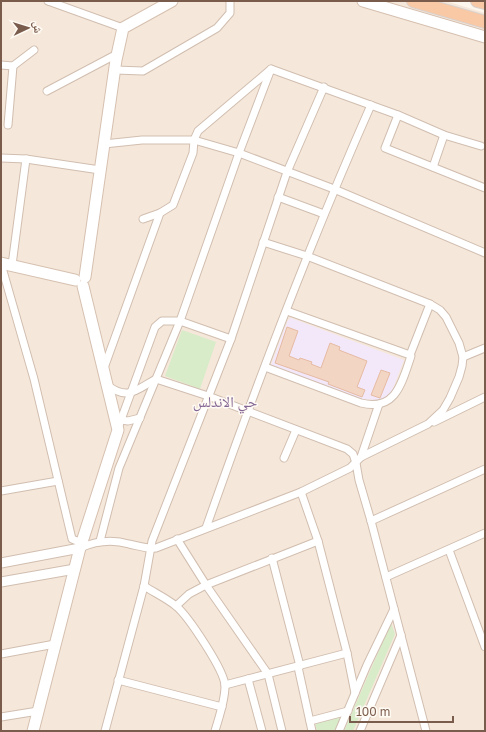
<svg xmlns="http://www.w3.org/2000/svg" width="486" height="732" font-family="'Golos Text','Noto Naskh Arabic',sans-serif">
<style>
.residential{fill:#f5e8da}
.education{fill:#f3e8fa}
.green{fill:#d8ecc9}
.building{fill:#f3d5c3;stroke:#e6bba3}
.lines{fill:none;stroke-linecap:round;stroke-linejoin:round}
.minor-casing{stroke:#d1beb0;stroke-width:9}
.tertiary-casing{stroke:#d1beb0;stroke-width:11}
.secondary-casing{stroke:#d6c0b0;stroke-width:13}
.trunk-casing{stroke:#dad1cd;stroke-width:14}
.minor{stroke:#fff;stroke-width:7}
.tertiary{stroke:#fff;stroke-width:9}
.secondary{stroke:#fff;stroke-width:11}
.trunk{stroke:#f9c8a4;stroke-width:12}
.labels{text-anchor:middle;stroke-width:3;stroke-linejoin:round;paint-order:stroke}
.neighbourhood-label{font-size:15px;fill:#846695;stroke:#fffaf3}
</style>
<rect width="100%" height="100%" fill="#fdf6ec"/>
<path class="residential" d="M1 1H446L485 13V731H1Z"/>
<path class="education" d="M291 318 404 360 392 391 386 397 379 400 359 399 271 365 288 320Z"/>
<g class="green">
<path d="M182 330 216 342 200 389 165 376Z"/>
<path d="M391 623 395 634 353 731H344Z"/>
<path d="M342 716 338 731H317L315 723Z"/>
</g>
<g class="building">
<path d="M287 327 298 331 289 356 299 360 300 358 312 362 311 364 321 368 330 343 340 347 339 350 367 361 357 387 365 390 362 397 328 384 329 382 275 363Z"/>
<path d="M381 370 390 373 380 398 371 395Z"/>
</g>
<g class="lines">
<defs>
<g id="minor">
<path d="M48 1 123 28"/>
<path d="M1 65 13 66 34 50"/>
<path d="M271 69 398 115 444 135 481 146"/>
<path d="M115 70 143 71 217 28 230 13V1"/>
<path d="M47 91 117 54"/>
<path d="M398 115 385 148 485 188"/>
<path d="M8 125 13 66"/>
<path d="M104 144 142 140H194L239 153 334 189 485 253"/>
<path d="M1 158 26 159 100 170"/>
<path d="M433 167 444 135"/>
<path d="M278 197 324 214"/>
<path d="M143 219 160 213"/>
<path d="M1 264 34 379 72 539 82 543"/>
<path d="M12 265 26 159"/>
<path d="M410 355 430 304"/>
<path d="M463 357 485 348"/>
<path d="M265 367 361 403C396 412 402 382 411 356L410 355 287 311"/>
<path d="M104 368 160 213 173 205 193 153 194 140 198 131 270 70"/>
<path d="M107 385C128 401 136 390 156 379L208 396 347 449 353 454 356 463 359 480 371 521 426 731"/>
<path d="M121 420 128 421 140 418"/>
<path d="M434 422 485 397"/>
<path d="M118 428 155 327 162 321H180L239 153 271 69"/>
<path d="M361 457 379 404"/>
<path d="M284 458 296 430"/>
<path d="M1 491 58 481"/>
<path d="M301 492 318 541 347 653 355 693"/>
<path d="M371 521 485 469"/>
<path d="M206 528C256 385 310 243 371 105"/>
<path d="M177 539 206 585 268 674 282 731"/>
<path d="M100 541 119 468 180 321 231 339"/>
<path d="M80 548C96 541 112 539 129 544 139 546 146 549 156 548L301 492 350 468 361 457 428 424 443 410 450 398 459 377 462 366 463 357 459 343 446 317 440 310 430 304 307 256 263 242"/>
<path d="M449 550 485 647"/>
<path d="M272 558 300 666"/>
<path d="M386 577 485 533"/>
<path d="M144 586C155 593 166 598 176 606 188 616 225 671 225 686 225 701 219 717 215 731"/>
<path d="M176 606 189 594 206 585 318 541"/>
<path d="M1 654 55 644"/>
<path d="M298 667 312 731"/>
<path d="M248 679 262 731"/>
<path d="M118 680 222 707"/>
<path d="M225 685 347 653"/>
<path d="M1 717 38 711"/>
<path d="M310 721 348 711"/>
<path d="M105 731 144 586 152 541 231 339 287 172 324 87"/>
<path d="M339 731 367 665 394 609"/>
<path d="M360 731 401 635"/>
</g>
<g id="tertiary">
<path d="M1 563 80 548"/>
<path d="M1 582 75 569"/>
</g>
<g id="secondary">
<path d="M363 1 485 37"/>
<path d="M1 263 75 280"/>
<path d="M85 277 116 60 123 28 172 1"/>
<path d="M33 731 80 548 118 430 83 286"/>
</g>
<g id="trunk">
<path d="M413 1 485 22"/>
<path d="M477 1 485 3"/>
</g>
</defs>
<use href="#minor" class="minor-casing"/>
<use href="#tertiary" class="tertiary-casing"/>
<use href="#secondary" class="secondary-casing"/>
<use href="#trunk" class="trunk-casing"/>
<use href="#minor" class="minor"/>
<use href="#tertiary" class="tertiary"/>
<use href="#secondary" class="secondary"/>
<use href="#trunk" class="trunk"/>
</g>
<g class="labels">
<g class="neighbourhood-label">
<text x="225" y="407">حي الاندلس</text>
</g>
</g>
<rect width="486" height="732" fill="none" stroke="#7a5c4d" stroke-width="4"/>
<g transform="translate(28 28) rotate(86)" stroke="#fffaf3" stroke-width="3" paint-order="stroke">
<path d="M0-3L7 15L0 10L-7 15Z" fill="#7a5c4d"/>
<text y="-6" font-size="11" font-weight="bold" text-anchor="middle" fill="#7a5c4d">ش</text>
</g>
<path d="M350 716v6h103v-6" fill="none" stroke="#7a5c4d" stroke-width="2"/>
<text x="356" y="716" font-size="12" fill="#7a5c4d" stroke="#fffaf3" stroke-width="3" paint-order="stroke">100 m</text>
</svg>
